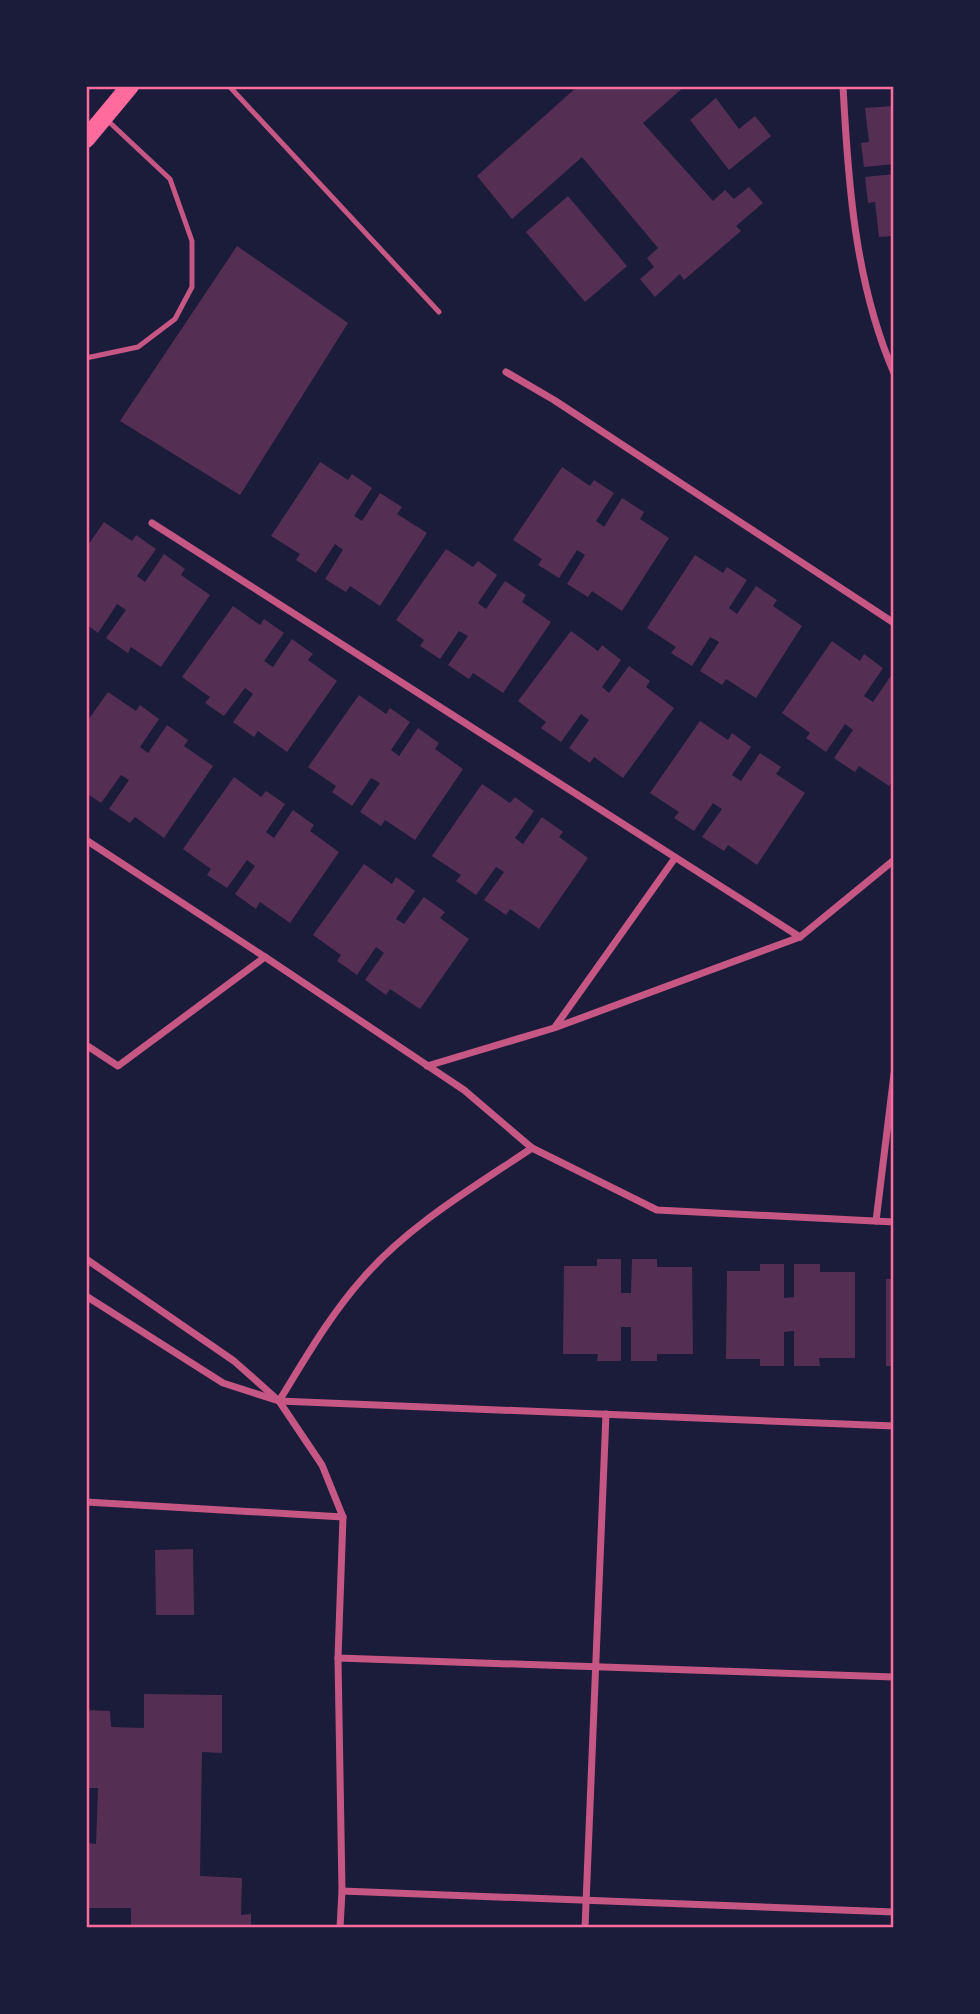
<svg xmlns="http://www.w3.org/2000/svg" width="980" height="2014" font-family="Arial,sans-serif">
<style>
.building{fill:#542f53}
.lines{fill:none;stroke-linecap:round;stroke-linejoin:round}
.service{stroke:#c65784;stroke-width:5}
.minor{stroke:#c65784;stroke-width:7}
.primary{stroke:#ff6b9d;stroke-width:18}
.neatline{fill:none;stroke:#ff6b9d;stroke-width:2.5}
</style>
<rect width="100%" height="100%" fill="#1b1b3a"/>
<g class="building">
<path d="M578 86H685L643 123 713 201 725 190 734 199 749 187 763 203 736 226 741 231 684 280 680 274 655 297 640 279 654 267 647 258 658 248 582 157 512 219 477 176Z"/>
<path d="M716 98 739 129 755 116 771 136 729 170 690 120Z"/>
<path d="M894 106V164L864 167 861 143 869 142 865 108Z"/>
<path d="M894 174V236L879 237 875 202 868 203 865 177Z"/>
<path d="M568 196 627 266 585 302 526 232Z"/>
<path d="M237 246 348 323 240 495 120 421Z"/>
<path d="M320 462 348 480 352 474 372 488 354 516 362 521 380 493 402 507 397 514 427 533 380 606 350 586 346 592 325 579 343 550 335 544 316 573 296 560 300 554 271 536Z"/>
<path d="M562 467 590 486 594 480 614 493 596 521 604 527 622 498 644 512 640 519 669 538 622 611 592 591 588 597 567 584 585 555 577 550 559 578 538 565 542 559 513 540Z"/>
<path d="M104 522 132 541 136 535 156 549 137 576 145 582 164 554 185 569 181 575 210 595 161 667 131 647 128 653 106 638 126 610 117 604 98 633 86 624V548Z"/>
<path d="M446 549 473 567 478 561 497 575 478 603 486 609 505 581 526 595 522 602 551 622 503 693 473 673 469 679 448 665 468 636 459 631 440 659 420 646 424 640 396 620Z"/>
<path d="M695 555 723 573 727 567 747 580 729 608 737 614 756 586 777 600 773 606 802 626 756 698 726 679 722 685 700 671 719 642 710 637 692 666 671 653 676 647 647 628Z"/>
<path d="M233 606 260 625 264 619 284 633 264 661 273 667 292 639 313 654 308 660 337 681 287 752 258 731 254 737 233 722 253 694 245 688 224 716 205 703 210 697 182 677Z"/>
<path d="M571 631 598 651 602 645 621 660 602 687 609 693 629 666 650 681 646 687 674 708 623 778 594 757 590 763 569 748 589 720 581 714 561 742 541 728 546 722 518 701Z"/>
<path d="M832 641 860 661 864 654 883 668 864 696 873 702 892 674 894 675V778L889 786 859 766 855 772 834 758 853 730 845 724 826 752 806 738 810 733 782 713Z"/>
<path d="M108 692 136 711 140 705 159 719 140 747 148 753 167 725 188 740 184 746 213 766 164 838 135 817 130 823 109 809 129 780 121 775 101 803 86 793V723Z"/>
<path d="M359 695 386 714 390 708 410 722 391 750 399 756 418 728 439 743 435 749 463 769 415 840 385 820 381 826 360 812 380 783 371 778 352 806 332 792 336 786 308 767Z"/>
<path d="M700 721 728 740 732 733 751 747 732 775 741 781 760 753 781 767 776 774 805 793 757 865 728 845 724 851 702 837 722 809 713 803 694 831 674 818 679 812 650 793Z"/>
<path d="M234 777 261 797 266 791 285 804 266 832 274 838 293 810 314 825 310 831 339 852 290 923 260 902 256 909 235 894 255 866 247 860 227 888 207 875 211 869 183 849Z"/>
<path d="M482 784 510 803 515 797 534 811 515 838 523 844 542 817 563 832 559 837 588 858 539 929 510 909 506 915 484 900 504 872 496 867 476 895 456 881 461 875 432 856Z"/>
<path d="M364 864 392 884 396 877 415 891 396 919 404 924 424 897 445 912 440 918 469 939 420 1009 390 989 386 995 365 980 384 953 376 947 357 975 337 961 341 955 313 935Z"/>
<path d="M597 1259H621V1293H631L632 1259H657V1267H692L693 1354H657V1361H631V1327H621V1361H597L598 1354H563L564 1266H597Z"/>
<path d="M760 1264H784V1298L794 1297V1264H820V1272H855V1358H819L820 1366H794V1331L784 1332V1366H760V1359H726L727 1271H760Z"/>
<rect x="886" y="1279" width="8" height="87"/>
<path d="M193 1549 194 1615H156L155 1550Z"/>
<path d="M144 1694 222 1695V1753L202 1752 200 1876 242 1878 241 1915 251 1914V1928H131V1908H86V1843L96 1844 98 1788H86V1710L110 1711 111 1727 144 1728Z"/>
</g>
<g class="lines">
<g class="service">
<path d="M229 86 439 312"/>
<path d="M86 358 138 347 175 319 192 287V241L170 179 106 119"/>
</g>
<g class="minor">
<path d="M843 86C848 183 855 283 894 373"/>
<path d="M506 372 554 400 894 623"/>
<path d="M152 523 800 937"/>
<path d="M86 840 265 957 464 1090 532 1148 657 1210 894 1222"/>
<path d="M555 1027 675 858"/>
<path d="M86 1045 118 1066 265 957"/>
<path d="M427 1066 554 1028 800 937 894 860"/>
<path d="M876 1221 894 1074"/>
<path d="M86 1259 234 1361 279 1401 322 1465 343 1517 338 1658 342 1891 340 1928"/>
<path d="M86 1296 223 1383 279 1401 894 1426"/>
<path d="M279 1401C305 1359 330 1315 363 1278 409 1225 474 1187 532 1148"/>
<path d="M86 1502 343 1517"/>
<path d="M338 1658 894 1677"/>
<path d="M342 1891 894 1912"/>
<path d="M585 1928 606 1414"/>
</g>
<path class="primary" d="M86 139 130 86"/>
</g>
<rect width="980" height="2014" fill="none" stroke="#1b1b3a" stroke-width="175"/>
<rect x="88" y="88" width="804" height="1838" class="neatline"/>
</svg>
